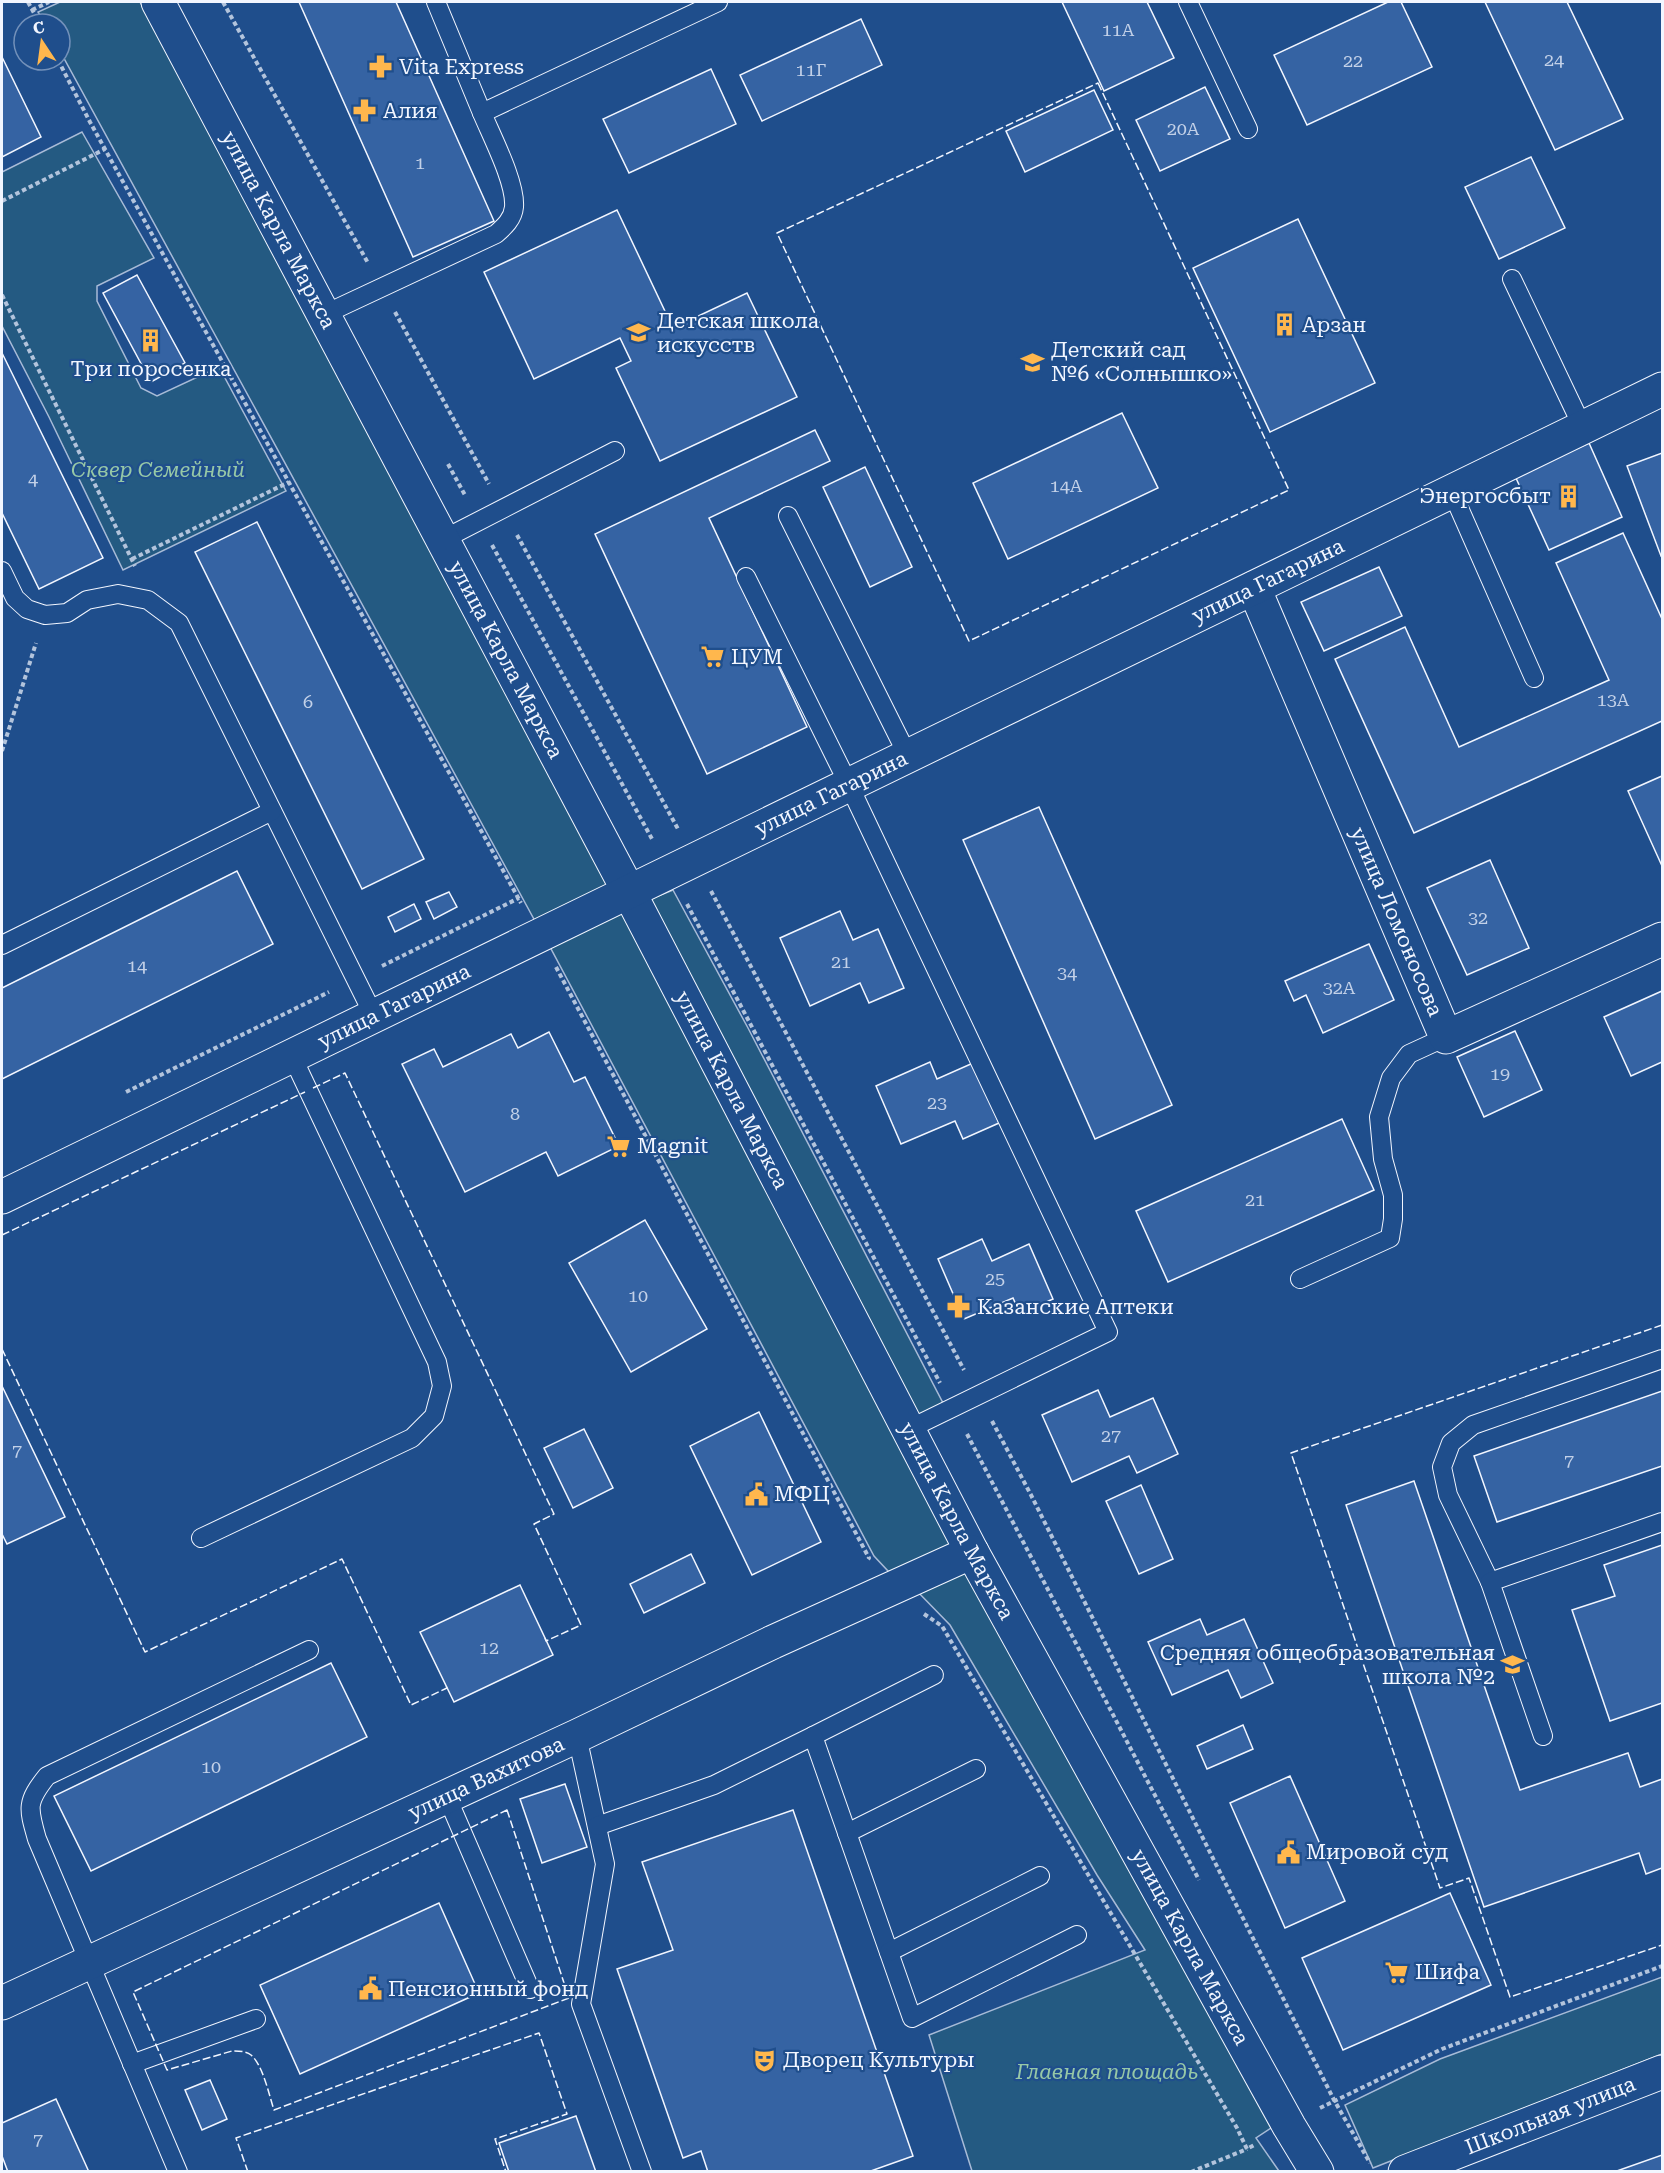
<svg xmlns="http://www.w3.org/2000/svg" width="1664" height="2173" font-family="'Roboto Serif',serif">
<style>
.green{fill:#245a82;stroke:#a8bbd7;stroke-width:1.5}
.building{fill:#3563a3;stroke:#f2f6ff;stroke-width:1.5}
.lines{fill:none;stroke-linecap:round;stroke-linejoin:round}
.lane-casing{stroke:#f2f6ff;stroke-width:20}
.street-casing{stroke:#f2f6ff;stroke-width:35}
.secondary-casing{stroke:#f2f6ff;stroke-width:35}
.path{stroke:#b3c4dc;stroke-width:4;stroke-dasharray:4.5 3;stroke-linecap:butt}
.lane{stroke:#1f4e8c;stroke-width:18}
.street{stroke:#1f4e8c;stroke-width:33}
.secondary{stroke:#1f4e8c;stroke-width:33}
.fence{stroke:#f2f6ff;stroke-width:1.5;stroke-dasharray:8 3;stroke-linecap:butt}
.labels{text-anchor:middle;stroke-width:4.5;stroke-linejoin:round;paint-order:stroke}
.number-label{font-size:18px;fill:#c3d1e8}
.poi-label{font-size:21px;fill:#f2f6ff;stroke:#1f4e8c;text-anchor:start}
.street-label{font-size:21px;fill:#f2f6ff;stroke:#1f4e8c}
.park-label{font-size:21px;font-style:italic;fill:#97c8a6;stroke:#1f4e8c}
</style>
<rect width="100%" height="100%" fill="#1f4e8c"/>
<g class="green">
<path d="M60 2H140L160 35 609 884 535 921 60 51V24H45L38 12Z"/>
<path d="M82 132 154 258 97 286V301L141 388 157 396 219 367 286 491 123 570 49 417 2 326V172Z"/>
<path d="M673 890 748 1028 943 1403 911 1420 643 902Z"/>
<path d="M622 907 959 1542 889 1572 874 1556 549 945Z"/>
<path d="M969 1561 1280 2122 1256 2138 1279 2171H972L929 2035 1145 1950 1097 1875 950 1625 914 1588Z"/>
<path d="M1662 1977V2054L1373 2168 1345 2105 1440 2059Z"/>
</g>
<g class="building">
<path d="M299 2H396L494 221 413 257Z"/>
<path d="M1062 2H1147L1174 58 1104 91Z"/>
<path d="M1388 2H1401L1432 67 1307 125 1274 55Z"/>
<path d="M1485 2H1567L1623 119 1555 150Z"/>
<path d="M861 19 882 65 762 121 740 75Z"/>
<path d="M2 57 41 137 2 157Z"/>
<path d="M711 69 736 124 629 173 603 119Z"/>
<path d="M1205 87 1230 139 1160 171 1136 120Z"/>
<path d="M1094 90 1113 130 1025 172 1006 131Z"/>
<path d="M1531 157 1565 228 1499 259 1465 187Z"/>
<path d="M617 210 673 328 747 293 797 397 660 461 616 368 631 361 620 338 534 379 484 272Z"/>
<path d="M1298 219 1375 383 1270 432 1193 268Z"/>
<path d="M137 275 185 363 151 382 103 293Z"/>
<path d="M2 353 103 558 39 589 2 513Z"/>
<path d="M1122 413 1158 488 1008 559 973 483Z"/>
<path d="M815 430 830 461 709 518 807 727 707 774 595 534Z"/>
<path d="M1589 443 1622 517 1549 550 1515 476Z"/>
<path d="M1662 453V555L1661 556 1627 466Z"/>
<path d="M865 467 912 567 870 587 823 487Z"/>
<path d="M257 522 424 859 362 889 195 552Z"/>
<path d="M1623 533 1662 619V721L1414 833 1335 659 1405 627 1459 747 1609 680 1556 563Z"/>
<path d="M1379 567 1402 616 1324 651 1301 602Z"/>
<path d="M1662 776V866L1628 791Z"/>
<path d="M1039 807 1172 1105 1095 1139 963 840Z"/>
<path d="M1490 860 1529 948 1467 975 1427 888Z"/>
<path d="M237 871 273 944 2 1079V988Z"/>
<path d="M449 892 457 907 434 919 426 902Z"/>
<path d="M414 904 421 919 395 932 388 917Z"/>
<path d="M840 911 853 940 878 929 904 988 869 1003 860 983 810 1006 780 938Z"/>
<path d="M1369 944 1394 1000 1323 1033 1306 995 1294 1001 1285 981Z"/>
<path d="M1662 991V1062L1631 1076 1604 1017Z"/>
<path d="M1515 1031 1542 1090 1484 1117 1457 1057Z"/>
<path d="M549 1032 574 1082 585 1077 619 1146 558 1176 546 1152 465 1192 402 1064 434 1049 443 1067 511 1034 518 1048Z"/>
<path d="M930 1062 937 1079 973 1063 999 1123 963 1139 955 1121 901 1144 876 1086Z"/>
<path d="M1342 1119 1374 1190 1168 1282 1136 1211Z"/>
<path d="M645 1220 707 1329 631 1372 569 1263Z"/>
<path d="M982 1239 992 1261 1029 1244 1053 1299 1020 1314 1013 1298 964 1319 938 1259Z"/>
<path d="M2 1386 65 1517 7 1544 2 1534Z"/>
<path d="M1098 1390 1110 1417 1153 1398 1178 1454 1137 1473 1129 1456 1072 1482 1042 1415Z"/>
<path d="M1662 1391V1466L1497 1522 1474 1456Z"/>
<path d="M759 1412 821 1542 752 1575 690 1446Z"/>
<path d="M584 1429 613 1488 573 1508 544 1448Z"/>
<path d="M1414 1481 1520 1790 1628 1753 1640 1787 1662 1779V1868L1646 1874 1639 1853 1484 1907 1346 1505Z"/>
<path d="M1141 1485 1173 1559 1139 1574 1106 1501Z"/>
<path d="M1662 1545V1703L1610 1721 1572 1610 1615 1596 1604 1565Z"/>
<path d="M691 1554 705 1583 644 1613 630 1584Z"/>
<path d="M520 1585 553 1655 454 1702 420 1632Z"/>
<path d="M1200 1619 1207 1635 1244 1619 1273 1683 1241 1698 1228 1670 1172 1695 1148 1642Z"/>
<path d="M331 1663 367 1737 91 1871 54 1796Z"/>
<path d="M1243 1725 1253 1749 1207 1769 1197 1746Z"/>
<path d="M1290 1776 1345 1901 1285 1928 1230 1803Z"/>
<path d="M565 1784 587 1847 542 1863 520 1799Z"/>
<path d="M793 1810 913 2156 868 2172H708L701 2151 683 2158 617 1969 673 1950 642 1862Z"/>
<path d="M1450 1893 1491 1985 1343 2050 1302 1958Z"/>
<path d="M439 1903 479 1993 300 2074 260 1985Z"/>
<path d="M210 2080 227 2119 202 2130 185 2090Z"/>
<path d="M56 2099 89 2172H8L2 2156V2123Z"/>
<path d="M576 2116 596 2172H509L499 2143Z"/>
<path d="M1662 2155V2172H1614Z"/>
</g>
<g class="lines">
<defs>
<g id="lane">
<path d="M436 2 482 113"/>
<path d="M1188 2 1248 129"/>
<path d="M1512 279 1583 428"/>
<path d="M323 315 496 234C504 227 513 219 514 207 516 183 492 137 482 113L718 2"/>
<path d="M1452 492 1534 678"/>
<path d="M788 516 908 756"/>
<path d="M442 540 615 451"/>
<path d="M2 571 15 598 27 609 45 615 67 613 87 600 118 594 148 600 179 623 374 1016"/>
<path d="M746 577 849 785 1108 1332 909 1429"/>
<path d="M2 945 272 811"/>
<path d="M1300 1279 1390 1238 1393 1219V1195L1383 1159 1379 1117 1391 1078 1409 1054 1446 1037"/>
<path d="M201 1538 412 1438 434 1416 442 1386 437 1362 292 1056"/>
<path d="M1490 1582 1448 1495 1442 1467 1451 1443 1473 1425 1662 1359"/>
<path d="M577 1736 605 1864 581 2004 642 2172"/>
<path d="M813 1736 934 1675"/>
<path d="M1543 1736 1490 1582 1662 1522"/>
<path d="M447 1797 530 1989"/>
<path d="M597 1826 714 1785 813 1736 912 2018 1077 1935"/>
<path d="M847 1833 976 1769"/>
<path d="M889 1952 1040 1876"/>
<path d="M132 2064 256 2019"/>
<path d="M178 2172 37 1839C28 1808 26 1802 47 1776L309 1650"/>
</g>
<g id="street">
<path id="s1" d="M1254 588 1446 1037 1662 939"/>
</g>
<g id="secondary">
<path id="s2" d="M158 2 629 892 972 1552 1289 2126 1317 2172"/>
<path id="s3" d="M2 1197 1662 389"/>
<path id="s4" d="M2 2003 577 1736 773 1642 972 1552"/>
<path id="s5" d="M1405 2172 1662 2072"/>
</g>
</defs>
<use href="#lane" class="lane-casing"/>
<use href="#street" class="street-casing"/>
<use href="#secondary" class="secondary-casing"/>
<g class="path">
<path d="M28 2 40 24"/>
<path d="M223 2 368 263"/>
<path d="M32 10 49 2"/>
<path d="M58 60 90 122 521 903"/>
<path d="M2 201 105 149"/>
<path d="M2 295 135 566"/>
<path d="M395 312 489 484"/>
<path d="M448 464 466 497"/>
<path d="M517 535 678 829"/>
<path d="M492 545 652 839"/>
<path d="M132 559 289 482"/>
<path d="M2 751 36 643"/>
<path d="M711 891 964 1370"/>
<path d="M687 904 940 1383"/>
<path d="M382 966 519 898"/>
<path d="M556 967 869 1558 868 1559"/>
<path d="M126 1092 329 992"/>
<path d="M992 1421 1031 1495 1334 2100 1370 2163"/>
<path d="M967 1434 1199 1880"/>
<path d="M924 1614 942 1626 1237 2128 1247 2149 1256 2144"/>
<path d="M1320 2108 1442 2049 1662 1966"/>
<path d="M1191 2172 1247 2149"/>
</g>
<use href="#lane" class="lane"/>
<use href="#street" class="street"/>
<use href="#secondary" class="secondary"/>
<g class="fence">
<path d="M1098 83 1289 490 969 641 777 233Z"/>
<path d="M313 1088 345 1073 554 1514 534 1524 581 1625 546 1641 545 1638"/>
<path d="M2 1235 305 1092"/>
<path d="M1662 1325 1291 1453 1440 1888 1469 1878 1510 1997 1662 1945"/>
<path d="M2 1349 145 1652 342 1559 411 1705 447 1688 446 1686"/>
<path d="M507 1810 569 1998 274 2110C269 2095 263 2065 251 2055 246 2051 238 2051 232 2051L167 2070 133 1992Z"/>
<path d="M248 2172 236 2138 539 2033 567 2114 495 2139 506 2172"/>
</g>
</g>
<defs>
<symbol id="pharmacy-bare" viewBox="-9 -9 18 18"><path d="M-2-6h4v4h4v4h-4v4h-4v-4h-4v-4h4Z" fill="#ffb74d" stroke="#1f4e8c" stroke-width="2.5" paint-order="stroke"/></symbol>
<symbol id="building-bare" viewBox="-9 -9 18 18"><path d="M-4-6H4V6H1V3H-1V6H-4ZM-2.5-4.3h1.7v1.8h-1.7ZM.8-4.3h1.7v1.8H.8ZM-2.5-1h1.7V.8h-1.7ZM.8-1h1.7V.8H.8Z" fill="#ffb74d" stroke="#1f4e8c" stroke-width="2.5" paint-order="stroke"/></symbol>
<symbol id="school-bare" viewBox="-9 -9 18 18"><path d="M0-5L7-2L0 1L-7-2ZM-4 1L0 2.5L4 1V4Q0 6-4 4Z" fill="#ffb74d" stroke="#1f4e8c" stroke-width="2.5" paint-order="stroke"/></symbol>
<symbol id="supermarket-bare" viewBox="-9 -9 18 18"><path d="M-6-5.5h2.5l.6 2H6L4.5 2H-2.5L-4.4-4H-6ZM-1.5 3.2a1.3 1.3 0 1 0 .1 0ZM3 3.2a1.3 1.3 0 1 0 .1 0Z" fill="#ffb74d" stroke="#1f4e8c" stroke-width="2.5" paint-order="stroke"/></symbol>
<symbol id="civic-bare" viewBox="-9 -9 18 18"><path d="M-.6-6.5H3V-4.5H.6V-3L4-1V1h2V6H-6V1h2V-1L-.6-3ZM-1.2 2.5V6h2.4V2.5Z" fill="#ffb74d" stroke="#1f4e8c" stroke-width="2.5" paint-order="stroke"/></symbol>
<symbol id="theatre-bare" viewBox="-9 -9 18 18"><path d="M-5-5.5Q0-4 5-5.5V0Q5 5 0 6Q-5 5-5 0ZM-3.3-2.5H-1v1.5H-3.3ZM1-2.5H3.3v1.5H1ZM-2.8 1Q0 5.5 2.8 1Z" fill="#ffb74d" stroke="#1f4e8c" stroke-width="2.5" paint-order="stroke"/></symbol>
</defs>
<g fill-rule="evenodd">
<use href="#pharmacy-bare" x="364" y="50" width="33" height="33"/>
<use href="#pharmacy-bare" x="348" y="94" width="33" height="33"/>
<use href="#building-bare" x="1268" y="308" width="33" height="33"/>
<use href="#school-bare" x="622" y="316" width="33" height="33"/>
<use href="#building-bare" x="134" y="324" width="33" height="33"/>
<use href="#school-bare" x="1016" y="346" width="33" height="33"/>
<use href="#building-bare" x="1552" y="480" width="33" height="33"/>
<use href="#supermarket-bare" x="696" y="640" width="33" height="33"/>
<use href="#supermarket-bare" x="602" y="1130" width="33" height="33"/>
<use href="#pharmacy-bare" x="942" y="1290" width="33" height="33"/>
<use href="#civic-bare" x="740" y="1478" width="33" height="33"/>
<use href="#school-bare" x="1496" y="1648" width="33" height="33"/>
<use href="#civic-bare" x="1272" y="1836" width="33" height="33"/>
<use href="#supermarket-bare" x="1380" y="1956" width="33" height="33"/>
<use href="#civic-bare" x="354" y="1972" width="33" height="33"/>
<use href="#theatre-bare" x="748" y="2044" width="33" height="33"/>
</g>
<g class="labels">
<g class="number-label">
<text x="1118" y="36">11А</text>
<text x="1554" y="66">24</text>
<text x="1353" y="67">22</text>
<text x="811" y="76">11Г</text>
<text x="1183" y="135">20А</text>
<text x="420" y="169">1</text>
<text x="33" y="485">4</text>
<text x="1066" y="492">14А</text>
<text x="1613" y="706">13А</text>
<text x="308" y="708">6</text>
<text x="1478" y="924">32</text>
<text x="841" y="968">21</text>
<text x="137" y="972">14</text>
<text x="1067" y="979">34</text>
<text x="1339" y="994">32А</text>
<text x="1500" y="1080">19</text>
<text x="937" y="1109">23</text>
<text x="515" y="1120">8</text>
<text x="1255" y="1206">21</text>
<text x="995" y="1285">25</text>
<text x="638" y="1302">10</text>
<text x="1111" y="1442">27</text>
<text x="17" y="1457">7</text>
<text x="1569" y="1467">7</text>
<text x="489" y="1654">12</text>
<text x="211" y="1773">10</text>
<text x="38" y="2146">7</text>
</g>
<g class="poi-label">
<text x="399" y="74">Vita Express</text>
<text x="383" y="118">Алия</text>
<text x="657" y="328">Детская школа<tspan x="657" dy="24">искусств</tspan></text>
<text x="1302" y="332">Арзан</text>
<text x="1051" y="357">Детский сад<tspan x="1051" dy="24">№6 «Солнышко»</tspan></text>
<text x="151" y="376" text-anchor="middle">Три поросенка</text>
<text x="1551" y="503" text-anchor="end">Энергосбыт</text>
<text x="731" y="664">ЦУМ</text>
<text x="637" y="1153">Magnit</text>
<text x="977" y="1314">Казанские Аптеки</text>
<text x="774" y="1501">МФЦ</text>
<text x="1495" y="1660" text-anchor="end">Средняя общеобразовательная<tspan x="1495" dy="24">школа №2</tspan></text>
<text x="1306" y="1859">Мировой суд</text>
<text x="1415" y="1979">Шифа</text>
<text x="388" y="1996">Пенсионный фонд</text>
<text x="783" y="2067">Дворец Культуры</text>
</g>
<g class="street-label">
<text dy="7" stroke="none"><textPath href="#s2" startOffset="258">улица Карла Маркса</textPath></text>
<text dy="7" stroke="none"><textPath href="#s3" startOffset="1408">улица Гагарина</textPath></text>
<text dy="7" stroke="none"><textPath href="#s2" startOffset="744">улица Карла Маркса</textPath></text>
<text dy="7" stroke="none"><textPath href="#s3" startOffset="922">улица Гагарина</textPath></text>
<text dy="7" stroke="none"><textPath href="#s1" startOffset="363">улица Ломоносова</textPath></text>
<text dy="7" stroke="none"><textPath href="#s3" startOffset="436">улица Гагарина</textPath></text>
<text dy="7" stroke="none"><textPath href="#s2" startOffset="1230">улица Карла Маркса</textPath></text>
<text dy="7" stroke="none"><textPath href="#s2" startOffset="1716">улица Карла Маркса</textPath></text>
<text dy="7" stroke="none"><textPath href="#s4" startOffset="534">улица Вахитова</textPath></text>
<text dy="7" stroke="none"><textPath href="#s2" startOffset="2202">улица Карла Маркса</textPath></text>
<text dy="7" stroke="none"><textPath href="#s5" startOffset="156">Школьная улица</textPath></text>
</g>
<g class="park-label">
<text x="158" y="477">Сквер Семейный</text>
<text x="1107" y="2079">Главная площадь</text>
</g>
</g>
<rect width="1664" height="2173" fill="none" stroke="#f2f6ff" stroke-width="6"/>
<g transform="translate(42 42) rotate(347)"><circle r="28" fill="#1f4e8c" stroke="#7391ba" stroke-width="1.5"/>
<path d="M0-4.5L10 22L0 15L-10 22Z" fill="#ffb74d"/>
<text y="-9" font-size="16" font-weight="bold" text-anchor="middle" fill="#f2f6ff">С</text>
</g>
</svg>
